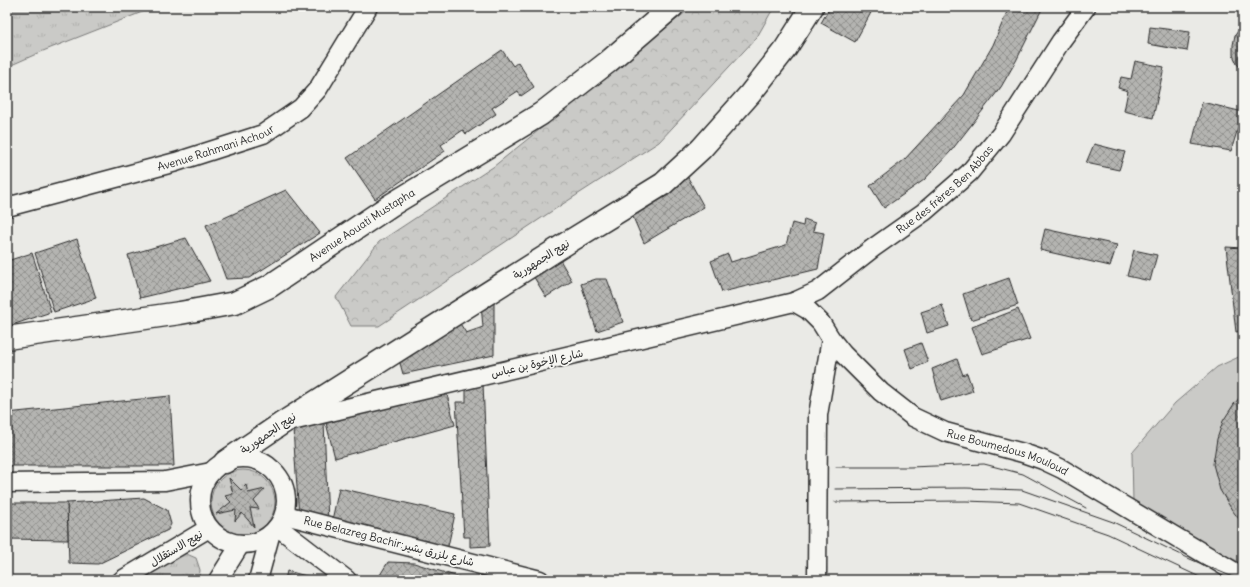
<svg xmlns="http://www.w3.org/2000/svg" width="1250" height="587" font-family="Delius,'Playpen Sans Arabic',sans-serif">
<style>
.grass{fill:url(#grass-tufts);stroke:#7a7a79}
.forest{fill:url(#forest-crowns);stroke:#7a7a79}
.pitch{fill:#cacac7;stroke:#7a7a79}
.building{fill:url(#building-cross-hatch);stroke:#2b2b2b}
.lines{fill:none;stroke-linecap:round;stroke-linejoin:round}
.minor-casing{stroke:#2b2b2b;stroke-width:21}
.major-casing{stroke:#2b2b2b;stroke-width:25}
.minor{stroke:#f6f6f2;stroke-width:18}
.major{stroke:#f6f6f2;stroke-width:22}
.tram{stroke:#2b2b2b;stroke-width:1}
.labels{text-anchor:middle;stroke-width:3.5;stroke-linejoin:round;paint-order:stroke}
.street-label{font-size:11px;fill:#2b2b2b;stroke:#f6f6f2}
</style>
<defs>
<pattern id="grass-tufts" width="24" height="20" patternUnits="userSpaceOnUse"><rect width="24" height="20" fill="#cacac7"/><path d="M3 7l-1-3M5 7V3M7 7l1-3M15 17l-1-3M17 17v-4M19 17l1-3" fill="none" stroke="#aeaeab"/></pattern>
<pattern id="forest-crowns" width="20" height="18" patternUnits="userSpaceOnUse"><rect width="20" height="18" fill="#cacac7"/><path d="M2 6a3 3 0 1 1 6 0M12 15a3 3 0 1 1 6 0" fill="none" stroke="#aeaeab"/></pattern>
<pattern id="building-cross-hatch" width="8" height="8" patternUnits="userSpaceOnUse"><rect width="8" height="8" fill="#b4b4b1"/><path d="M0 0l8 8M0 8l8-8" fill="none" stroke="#939390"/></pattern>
</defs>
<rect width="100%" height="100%" fill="#eaeae6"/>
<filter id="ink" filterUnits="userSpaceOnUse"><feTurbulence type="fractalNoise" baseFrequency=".025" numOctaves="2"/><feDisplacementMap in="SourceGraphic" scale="8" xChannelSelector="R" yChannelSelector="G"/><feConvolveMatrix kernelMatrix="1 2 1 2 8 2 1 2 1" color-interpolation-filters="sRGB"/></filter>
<g filter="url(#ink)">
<g class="grass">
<path d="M7 7H155L43 51 7 67Z"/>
<circle cx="243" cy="502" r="32"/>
<path d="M182 552 196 558 200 570 199 580H138Z"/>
</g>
<path class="forest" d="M692 7H774L757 37 659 142 552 211 379 326H351L336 297 379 242 493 167Z"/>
<path class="pitch" d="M1243 355V564L1179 532 1133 503 1132 453 1175 403 1217 367Z"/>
<g class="building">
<path d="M830 7H874L855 42 821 23Z"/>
<path d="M1009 7H1043L1016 61 1001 87 951 151 924 180 884 208 870 186 904 160 964 95 993 45Z"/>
<path d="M1243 25V71L1237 64 1233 55V45L1235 35Z"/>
<path d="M1150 27 1190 32 1187 51 1148 44Z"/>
<path d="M502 50 513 66 518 62 534 87 521 96 518 91 492 108 496 114 466 134 463 130 441 145 445 151 375 199 347 158Z"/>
<path d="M1135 61 1164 67 1153 118 1124 111 1128 91 1118 88 1121 77 1131 79Z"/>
<path d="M1202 102 1243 112 1231 151 1192 144Z"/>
<path d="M1094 144 1125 152 1119 170 1086 163Z"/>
<path d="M686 174 704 207 644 243 630 210Z"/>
<path d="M286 190 320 233 249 278 226 279 206 225 224 218Z"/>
<path d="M804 219 815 223 813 231 824 233 818 269 722 292 711 261 728 254 731 262 786 245 792 223 803 226Z"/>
<path d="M1045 229 1117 245 1110 266 1040 250Z"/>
<path d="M186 238 210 281 140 298 128 255Z"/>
<path d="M77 239 96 298 54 312 35 253Z"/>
<path d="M1226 247 1243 248V331L1236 332Z"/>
<path d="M1134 250 1157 255 1150 281 1127 276Z"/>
<path d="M32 253 51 312 9 326 7 321V261Z"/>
<path d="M559 258 572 281 546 297 532 274Z"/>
<path d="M1009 278 1018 305 971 320 963 294Z"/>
<path d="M596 279H607L623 322 597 331 581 284Z"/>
<path d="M494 301V355L403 374 398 356 459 322 466 333 483 327 481 305Z"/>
<path d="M942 305 949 326 927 333 921 312Z"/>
<path d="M1018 309 1030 339 982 354 972 327Z"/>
<path d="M921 343 928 362 912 369 905 349Z"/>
<path d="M957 359 963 375 967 373 973 391 941 401 932 369Z"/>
<path d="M466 384H483L490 546 470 547V537H464L456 402H466Z"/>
<path d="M446 391 455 425 335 458 326 423Z"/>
<path d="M1243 394V524L1232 510 1220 490 1213 464 1217 439 1223 421 1234 404Z"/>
<path d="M170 396 174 466H7V413Z"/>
<path d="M324 422 328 523 299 517 293 429Z"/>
<path d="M229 478 241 490 246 485 248 493 265 489 254 501 259 509 250 508 254 527 242 513 235 521 236 510 216 514 231 502 225 496 233 494Z"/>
<path d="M339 488 455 514 447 551 331 525Z"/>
<path d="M144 498 167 510 171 524 168 530 98 564 69 563 67 503Z"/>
<path d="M7 503H67L68 540 7 539Z"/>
<path d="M388 562 414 563 468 580H383L380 575Z"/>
<path d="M287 571 322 580H285Z"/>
</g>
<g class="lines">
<defs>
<g id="minor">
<path id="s1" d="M7 207 176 162 263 134 301 108 318 89 368 7"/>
<path id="s2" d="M794 302 808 310 821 323 831 339 843 354 881 392 913 417 945 432 1023 453 1043 460 1062 469 1243 577"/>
<path id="s3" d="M292 421 794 302 818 291 873 248 924 212 969 173 1001 134 1061 41 1086 7"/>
<circle cx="243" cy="501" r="43"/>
<path d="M7 483 165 481 211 472"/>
<path d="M285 515 540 580"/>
<path d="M278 527 347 580"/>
<path d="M122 580 209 528"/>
<path d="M218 580 240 545"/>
<path d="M258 580 270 536"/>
<path d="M817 580 818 415 831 339"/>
</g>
<g id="major">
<path id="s4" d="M7 338 180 313 235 303 270 286 391 205 541 114 608 62 672 7"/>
<path d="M225 462 281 424 567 243 663 184 701 149 750 94 786 48 812 7"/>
</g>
</defs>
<use href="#minor" class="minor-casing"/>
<use href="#major" class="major-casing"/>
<use href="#minor" class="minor"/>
<use href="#major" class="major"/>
<g class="tram">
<path d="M836 467H910L984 464 1023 474 1086 508"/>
<path d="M835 489 966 488 1022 490 1113 522 1190 559 1240 580"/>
<path d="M835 502 966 501 1019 503 1108 534 1206 580"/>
</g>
</g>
</g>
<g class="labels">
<g class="street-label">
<text dy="4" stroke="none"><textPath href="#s1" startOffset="217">Avenue Rahmani Achour</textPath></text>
<text dy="4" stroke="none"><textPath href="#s3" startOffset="705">Rue des frères Ben Abbas</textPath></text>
<text dy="4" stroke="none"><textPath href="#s4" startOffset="380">Avenue Aouati Mustapha</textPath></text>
<text transform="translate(541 259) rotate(-32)" y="4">نهج الجمهورية</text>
<text transform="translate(537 363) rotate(-13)" y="4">شارع الإخوة بن عباس</text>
<text transform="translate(268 433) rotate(-34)" y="4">نهج الجمهورية</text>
<text dy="4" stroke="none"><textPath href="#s2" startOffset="268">Rue Boumedous Mouloud</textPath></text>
<text transform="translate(389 541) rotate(14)" y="4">Rue Belazreg Bachir;شارع بلزرق بشير</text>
<text transform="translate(176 548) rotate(-31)" y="4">نهج الاستقلال</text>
</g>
</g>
<rect width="1250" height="587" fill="none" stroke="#f6f6f2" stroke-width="24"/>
<rect x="12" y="12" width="1226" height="563" fill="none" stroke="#2b2b2b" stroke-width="1.5" filter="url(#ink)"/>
</svg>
